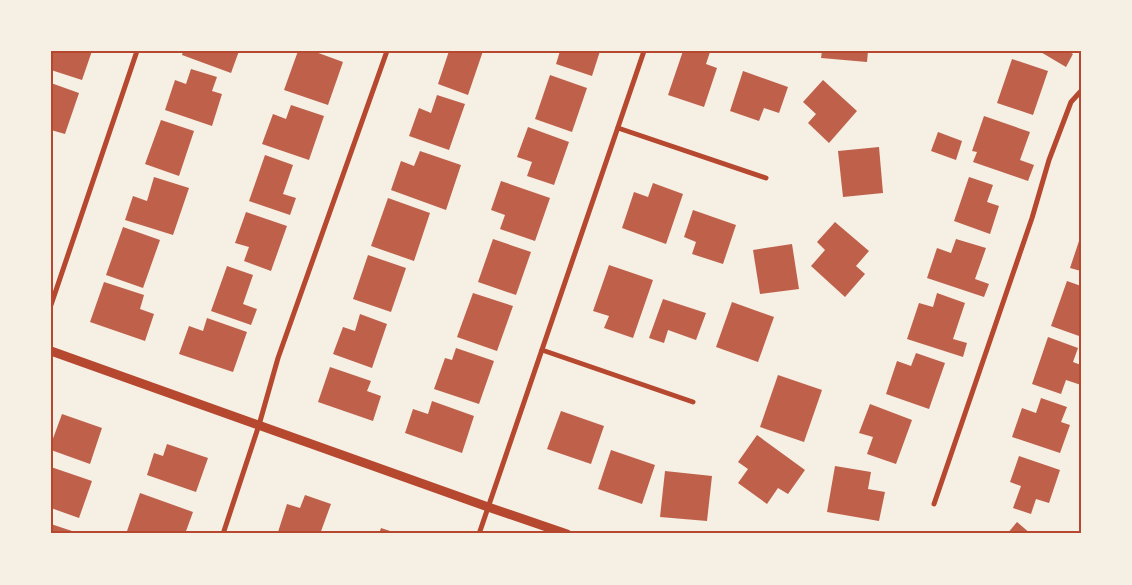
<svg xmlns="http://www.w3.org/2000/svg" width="1132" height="585" font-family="'IBM Plex Sans',sans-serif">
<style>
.building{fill:#bf614a}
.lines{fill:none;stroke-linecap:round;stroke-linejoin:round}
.minor{stroke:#b5482f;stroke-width:5}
.tertiary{stroke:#b5482f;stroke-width:9}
.neatline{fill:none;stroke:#b5482f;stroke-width:2}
</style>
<rect width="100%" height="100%" fill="#f6efe4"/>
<g class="building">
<path d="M51 51H92L82 80 51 70Z"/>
<path d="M183 51H239L231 73 182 55Z"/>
<path d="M298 51H313L343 62 328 105 284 90Z"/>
<path d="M449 51H483L468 95 438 84Z"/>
<path d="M560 51H600L592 76 556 64Z"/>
<path d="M683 51 710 52 706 64 717 68 704 107 668 95Z"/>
<path d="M822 51H868L867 62 821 58Z"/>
<path d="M1039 51H1068L1073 54 1066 67Z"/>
<path d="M1012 59 1048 71 1033 115 997 103Z"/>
<path d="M191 69 217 77 212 91 222 94 212 126 165 110 175 80 186 84Z"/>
<path d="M743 71 788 87 779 113 764 108 759 121 730 111Z"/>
<path d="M550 75 587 88 572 132 535 119Z"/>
<path d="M823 80 857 111 829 143 808 123 816 114 803 102Z"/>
<path d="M51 83 79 93 65 134 51 130Z"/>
<path d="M437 95 465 104 449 150 409 136 419 108 431 113Z"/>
<path d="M291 105 324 116 309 160 262 144 273 114 286 119Z"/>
<path d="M984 116 1030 132 1020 160 1034 165 1028 181 973 162 977 152 972 151Z"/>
<path d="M161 120 194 131 179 176 145 164Z"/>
<path d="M528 127 569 142 554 185 527 176 532 162 517 157Z"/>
<path d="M938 132 962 141 956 160 931 151Z"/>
<path d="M879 147 883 193 843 197 838 151Z"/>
<path d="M420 151 461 165 446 210 391 190 401 161 414 166Z"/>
<path d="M265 155 293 165 283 194 296 198 290 215 249 201Z"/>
<path d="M154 177 189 188 173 235 125 220 133 196 147 201Z"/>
<path d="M969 177 993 185 987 202 999 206 990 234 954 221Z"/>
<path d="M501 181 550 198 535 241 500 229 505 215 491 210Z"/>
<path d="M653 183 683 194 666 244 622 228 634 192 648 197Z"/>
<path d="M388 198 430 213 414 261 371 246Z"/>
<path d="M693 210 736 225 723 264 692 254 696 242 684 237Z"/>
<path d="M246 212 287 226 271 271 244 261 249 247 235 243Z"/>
<path d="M835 222 869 251 856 266 865 274 845 297 811 266 825 250 817 242Z"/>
<path d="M123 227 160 240 143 288 106 275Z"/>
<path d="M1080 238H1081V271L1070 268Z"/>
<path d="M493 239 531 252 516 295 478 282Z"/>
<path d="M956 239 986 248 975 279 989 284 984 297 927 278 937 248 951 253Z"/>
<path d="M792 244 799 289 760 294 753 250Z"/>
<path d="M368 255 406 268 391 312 353 299Z"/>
<path d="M609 265 653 280 633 338 604 328 609 316 593 311Z"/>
<path d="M227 266 253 275 243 304 257 309 251 325 211 311Z"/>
<path d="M1067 281 1081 286V330L1079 336 1051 326Z"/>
<path d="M104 282 144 295 140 309 154 314 145 341 90 322Z"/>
<path d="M473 293 513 306 497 351 457 337Z"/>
<path d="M937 293 965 303 953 339 967 343 963 357 907 339 919 303 933 307Z"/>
<path d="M663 299 706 313 696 340 668 330 664 343 649 338Z"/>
<path d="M732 302 774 317 758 362 716 347Z"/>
<path d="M360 314 387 324 372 368 333 354 343 327 355 331Z"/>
<path d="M207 318 247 332 233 372 179 354 189 326 203 331Z"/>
<path d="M1048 337 1078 348 1073 362 1081 365V385L1066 380 1061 394 1032 384Z"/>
<path d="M456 348 494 361 479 404 434 389 445 358 452 360Z"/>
<path d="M916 353 945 363 929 409 886 394 897 361 911 366Z"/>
<path d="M330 367 371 381 367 391 381 396 373 421 318 402Z"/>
<path d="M778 375 822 390 804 442 760 427Z"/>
<path d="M1041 398 1067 407 1061 422 1070 425 1060 453 1012 437 1022 408 1036 413Z"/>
<path d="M432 401 474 416 462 453 405 433 413 409 428 414Z"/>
<path d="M870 404 912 420 896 464 867 454 873 437 859 433Z"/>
<path d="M561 411 604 426 591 464 547 449Z"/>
<path d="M62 414 102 428 90 464 51 450V444Z"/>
<path d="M757 435 805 470 788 494 778 488 767 504 738 483 748 469 738 462Z"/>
<path d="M167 444 208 458 196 492 147 475 154 453 163 456Z"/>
<path d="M611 450 655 465 642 504 598 489Z"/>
<path d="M1019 456 1060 470 1049 503 1036 499 1031 514 1013 508 1021 486 1010 482Z"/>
<path d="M835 466 871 472 868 489 885 492 879 521 827 512Z"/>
<path d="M51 467 92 481 79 518 51 508Z"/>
<path d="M665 471 712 476 707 521 660 517Z"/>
<path d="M140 493 193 512 185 534H126Z"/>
<path d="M305 495 331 504 320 534H282L278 532 287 504 300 508Z"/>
<path d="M1017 522 1031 534H1007Z"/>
<path d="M51 524 72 531 71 534H51Z"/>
<path d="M381 528 396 533V534H379Z"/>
</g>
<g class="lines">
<g class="minor">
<path d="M618 128 766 178"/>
<path d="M51 305 137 51"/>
<path d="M542 350 693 402"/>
<path d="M934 504 1032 218 1049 160 1071 102 1081 91"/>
<path d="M223 534 259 425 278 358 387 51"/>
<path d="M479 534 644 51"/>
</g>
<path class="tertiary" d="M51 351 488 507 567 534"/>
</g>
<rect width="1132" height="585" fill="none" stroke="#f6efe4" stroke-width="105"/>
<rect x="52" y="52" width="1028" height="480" class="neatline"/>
</svg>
